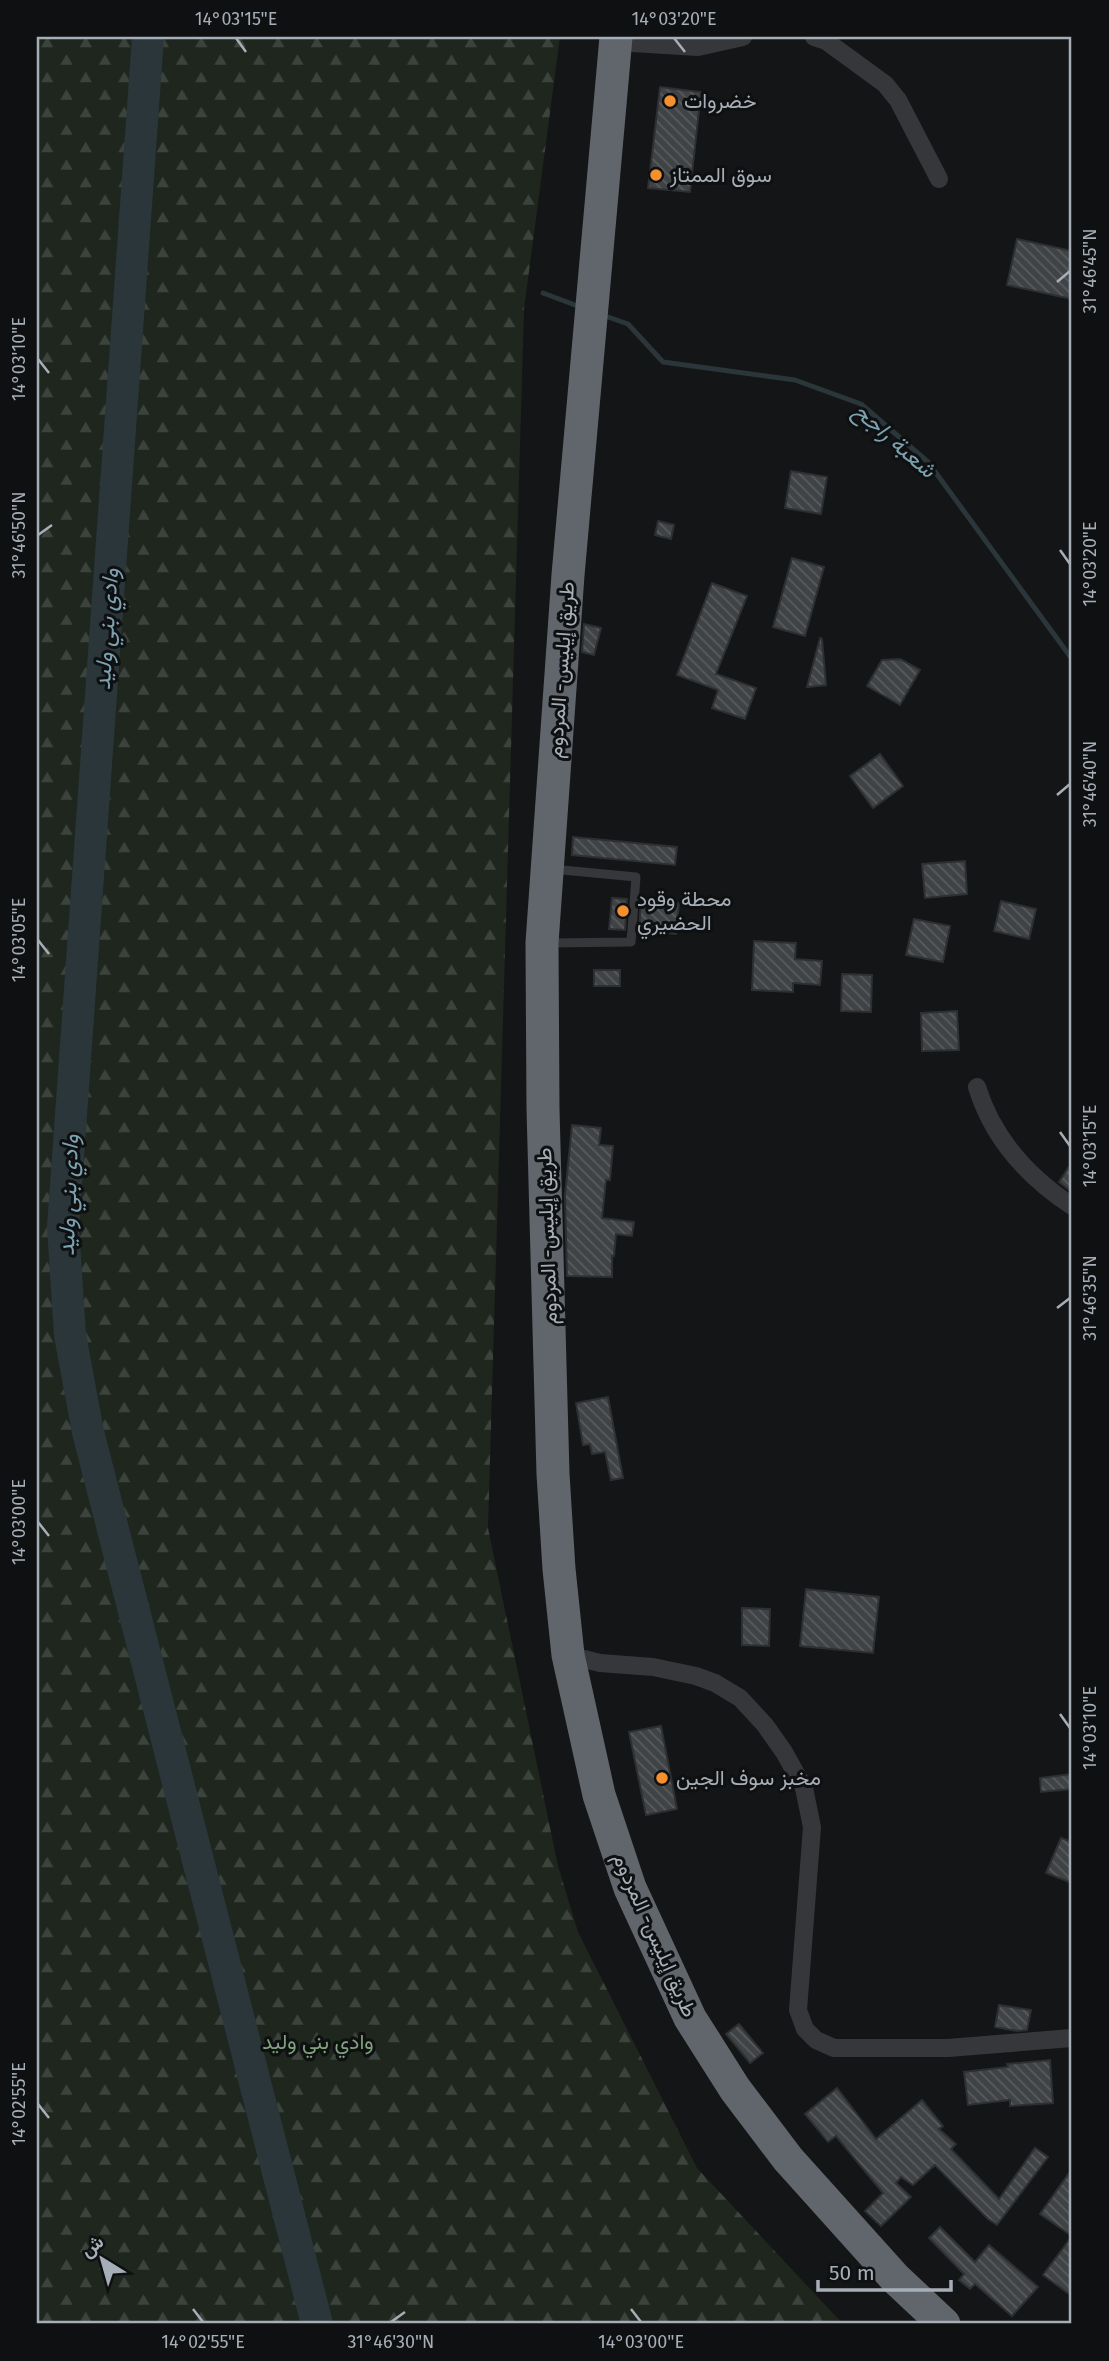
<svg xmlns="http://www.w3.org/2000/svg" width="1109" height="2361" font-family="'Fira Sans',Vazirmatn,sans-serif">
<style>
.forest{fill:url(#forest-firs)}
.lines{fill:none;stroke-linecap:round;stroke-linejoin:round}
.stream{stroke:#2a363a;stroke-width:5}
.river{stroke:#2a363a;stroke-width:32}
.building{fill:url(#building-back-hatch);stroke:#2e2f32;stroke-width:2}
.lane{stroke:#35373b;stroke-width:9}
.street{stroke:#35373b;stroke-width:18}
.highway{stroke:#61666c;stroke-width:33}
.ticks{fill:none;stroke:#a6aeb7;stroke-width:2.5}
.poi-dot{fill:#f4912e;stroke:#0f1011;stroke-width:2.5}
.labels{text-anchor:middle;stroke-width:6;stroke-linejoin:round;paint-order:stroke}
.poi-label{font-size:21px;fill:#a6aeb7;stroke:#0f1011;text-anchor:start}
.street-label{font-size:21px;fill:#a6aeb7;stroke:#0f1011}
.park-label{font-size:21px;fill:#80a27d;stroke:#0f1011}
.water-label{font-size:23px;font-style:italic;fill:#7ca2b2;stroke:#0f1011}
.neatline{fill:none;stroke:#a6aeb7;stroke-width:2.5}
.ticks-label{font-size:18px;text-anchor:middle;fill:#a6aeb7}
</style>
<defs>
<pattern id="forest-firs" width="22" height="20" patternUnits="userSpaceOnUse" patternTransform="scale(1.75)"><rect width="22" height="20" fill="#1e261e"/><path d="M5 1l3.5 6h-7zM16 11l3.5 6h-7z" fill="#3c433c"/></pattern>
<pattern id="building-back-hatch" width="6" height="6" patternUnits="userSpaceOnUse" patternTransform="scale(1.75)"><rect width="6" height="6" fill="#404346"/><path d="M-1 5l2 2M0 0l6 6M5-1l2 2" fill="none" stroke="#595c5e"/></pattern>
</defs>
<rect width="100%" height="100%" fill="#141516"/>
<path class="forest" d="M37 37H560L524 309 488 1528 558 1866 578 1932 697 2168 843 2324H37Z"/>
<g class="lines">
<g class="stream">
<path d="M543 293 575 305"/>
<path d="M608 317 628 324 663 362 795 380 861 404 928 462 1072 659"/>
</g>
<path class="river" d="M148 37 63 1227 70 1335 88 1432 317 2324"/>
</g>
<g class="building">
<path d="M660 87 701 92 690 192 648 188Z"/>
<path d="M1017 239 1072 251V299L1007 285Z"/>
<path d="M791 471 827 477 821 514 785 508Z"/>
<path d="M658 521 674 525 671 539 655 535Z"/>
<path d="M792 558 824 567 805 636 773 627Z"/>
<path d="M712 583 747 596 716 674 756 688 745 719 712 708 718 690 677 675Z"/>
<path d="M584 624 601 628 594 655 582 652Z"/>
<path d="M820 638 822 639 826 685 807 687Z"/>
<path d="M900 659 920 670 900 705 867 686 882 660Z"/>
<path d="M880 754 903 786 873 808 850 776Z"/>
<path d="M573 837 677 847 675 865 572 855Z"/>
<path d="M965 861 967 894 925 898 922 864Z"/>
<path d="M612 898 627 899 625 930 609 929Z"/>
<path d="M641 900 679 903 676 934 639 931Z"/>
<path d="M1001 901 1036 909 1029 939 994 931Z"/>
<path d="M914 919 950 926 943 962 906 955Z"/>
<path d="M754 941 796 943 795 959 822 961 820 985 793 983V992L752 990Z"/>
<rect x="594" y="970" width="26" height="16"/>
<path d="M842 974 872 975 871 1012 841 1011Z"/>
<path d="M957 1011 959 1050 922 1051 921 1013Z"/>
<path d="M572 1125 601 1128 599 1145 613 1146 610 1180H606L602 1218 634 1222 632 1236 616 1234 614 1256H612V1277L567 1276 565 1195Z"/>
<path d="M1072 1162V1192L1059 1182Z"/>
<path d="M608 1397 623 1478 611 1480 605 1452 592 1454 590 1444 583 1445 576 1403Z"/>
<path d="M806 1589 879 1597 873 1653 800 1646Z"/>
<path d="M742 1608 770 1609 769 1646 742 1645Z"/>
<path d="M661 1726 677 1809 646 1815 629 1732Z"/>
<path d="M1072 1774V1789L1041 1792 1040 1778Z"/>
<path d="M1061 1838 1072 1842V1883L1046 1873Z"/>
<path d="M999 2005 1031 2010 1027 2030 1017 2031 995 2027Z"/>
<path d="M739 2024 763 2053 750 2063 726 2034Z"/>
<path d="M1050 2060 1053 2103 1010 2106V2100L968 2105 964 2072 1008 2067 1007 2064Z"/>
<path d="M837 2088 876 2139 922 2100 943 2126 939 2129 956 2144 951 2149 999 2199 1035 2148 1048 2157 997 2225 988 2219 935 2165 913 2185 901 2177 896 2183 911 2197 881 2226 865 2211 883 2193 836 2136 828 2142 805 2114Z"/>
<path d="M1072 2169V2296L1043 2275 1072 2236 1040 2214Z"/>
<path d="M940 2227 975 2262 989 2245 1038 2287 1012 2316 975 2284 970 2289 959 2280 964 2274 929 2238Z"/>
</g>
<g class="lines">
<path class="lane" d="M550 943 631 942 636 877 552 869"/>
<g class="street">
<path d="M814 37 826 41 885 84 898 100 939 179"/>
<path d="M616 42 698 47 743 37"/>
<path d="M977 1087C993 1139 1028 1177 1072 1206"/>
<path d="M568 1655 600 1663 653 1667 696 1676 715 1683 740 1698 765 1725 784 1752 804 1788 812 1827 798 2010 805 2029 816 2040 834 2048H948L1072 2038"/>
</g>
<path class="highway" d="M616 37 568 575 542 943 543 1109 553 1474 559 1569 568 1655 599 1795 630 1888 690 2018 735 2089 788 2159 895 2278 944 2324"/>
</g>
<path class="ticks" d="M236 38 246 52M674 38 685 52M1057 282 1070 271M38 359 49 373M38 535 52 525M1060 550 1070 564M1057 795 1070 784M38 940 49 954M1060 1132 1070 1146M1057 1308 1070 1298M38 1522 49 1536M1060 1714 1070 1728M38 2104 49 2118M193 2309 203 2322M631 2309 641 2322M391 2322 405 2312"/>
<g class="poi-dot">
<circle cx="670" cy="101" r="7"/>
<circle cx="656" cy="175" r="7"/>
<circle cx="623" cy="911" r="7"/>
<circle cx="662" cy="1778" r="7"/>
</g>
<g class="labels">
<g class="poi-label">
<text x="684" y="108">خضروات</text>
<text x="670" y="182">سوق الممتاز</text>
<text x="637" y="906">محطة وقود<tspan x="637" dy="24">الحضيري</tspan></text>
<text x="676" y="1785">مخبز سوف الجين</text>
</g>
<g class="street-label">
<text transform="translate(561 670) rotate(-86)" y="7">طريق إيليس- المردوم</text>
<text transform="translate(547 1236) rotate(-92)" y="7">طريق إيليس- المردوم</text>
<text transform="translate(655 1935) rotate(66)" y="7">طريق إيليس- المردوم</text>
</g>
<g class="park-label">
<text x="318" y="2049">وادي بني وليد</text>
</g>
<g class="water-label">
<text transform="translate(895 440) rotate(41)" y="8">شعبة راجح</text>
<text transform="translate(106 629) rotate(-86)" y="8">وادي بني وليد</text>
<text transform="translate(68 1195) rotate(-88)" y="8">وادي بني وليد</text>
</g>
</g>
<rect width="1109" height="2361" fill="none" stroke="#0f1011" stroke-width="77"/>
<g transform="translate(102 2259) rotate(323)" stroke="#0f1011" stroke-width="5" paint-order="stroke">
<path d="M0-5L12 26L0 18L-12 26Z" fill="#a6aeb7"/>
<text y="-10" font-size="19" font-weight="bold" text-anchor="middle" fill="#a6aeb7">ش</text>
</g>
<path d="M818 2280v10h133v-10" fill="none" stroke="#a6aeb7" stroke-width="3.5"/>
<text x="829" y="2280" font-size="21" fill="#a6aeb7" stroke="#0f1011" stroke-width="5" paint-order="stroke">50 m</text>
<rect x="38" y="38" width="1032" height="2284" class="neatline"/>
<g class="ticks-label">
<text x="236" y="25">14°03'15"E</text>
<text x="674" y="25">14°03'20"E</text>
<text transform="translate(1090 271) rotate(-90)" y="6">31°46'45"N</text>
<text transform="translate(19 359) rotate(-90)" y="6">14°03'10"E</text>
<text transform="translate(19 535) rotate(-90)" y="6">31°46'50"N</text>
<text transform="translate(1090 564) rotate(-90)" y="6">14°03'20"E</text>
<text transform="translate(1090 784) rotate(-90)" y="6">31°46'40"N</text>
<text transform="translate(19 940) rotate(-90)" y="6">14°03'05"E</text>
<text transform="translate(1090 1146) rotate(-90)" y="6">14°03'15"E</text>
<text transform="translate(1090 1298) rotate(-90)" y="6">31°46'35"N</text>
<text transform="translate(19 1522) rotate(-90)" y="6">14°03'00"E</text>
<text transform="translate(1090 1728) rotate(-90)" y="6">14°03'10"E</text>
<text transform="translate(19 2104) rotate(-90)" y="6">14°02'55"E</text>
<text x="203" y="2348">14°02'55"E</text>
<text x="391" y="2348">31°46'30"N</text>
<text x="641" y="2348">14°03'00"E</text>
</g>
</svg>
